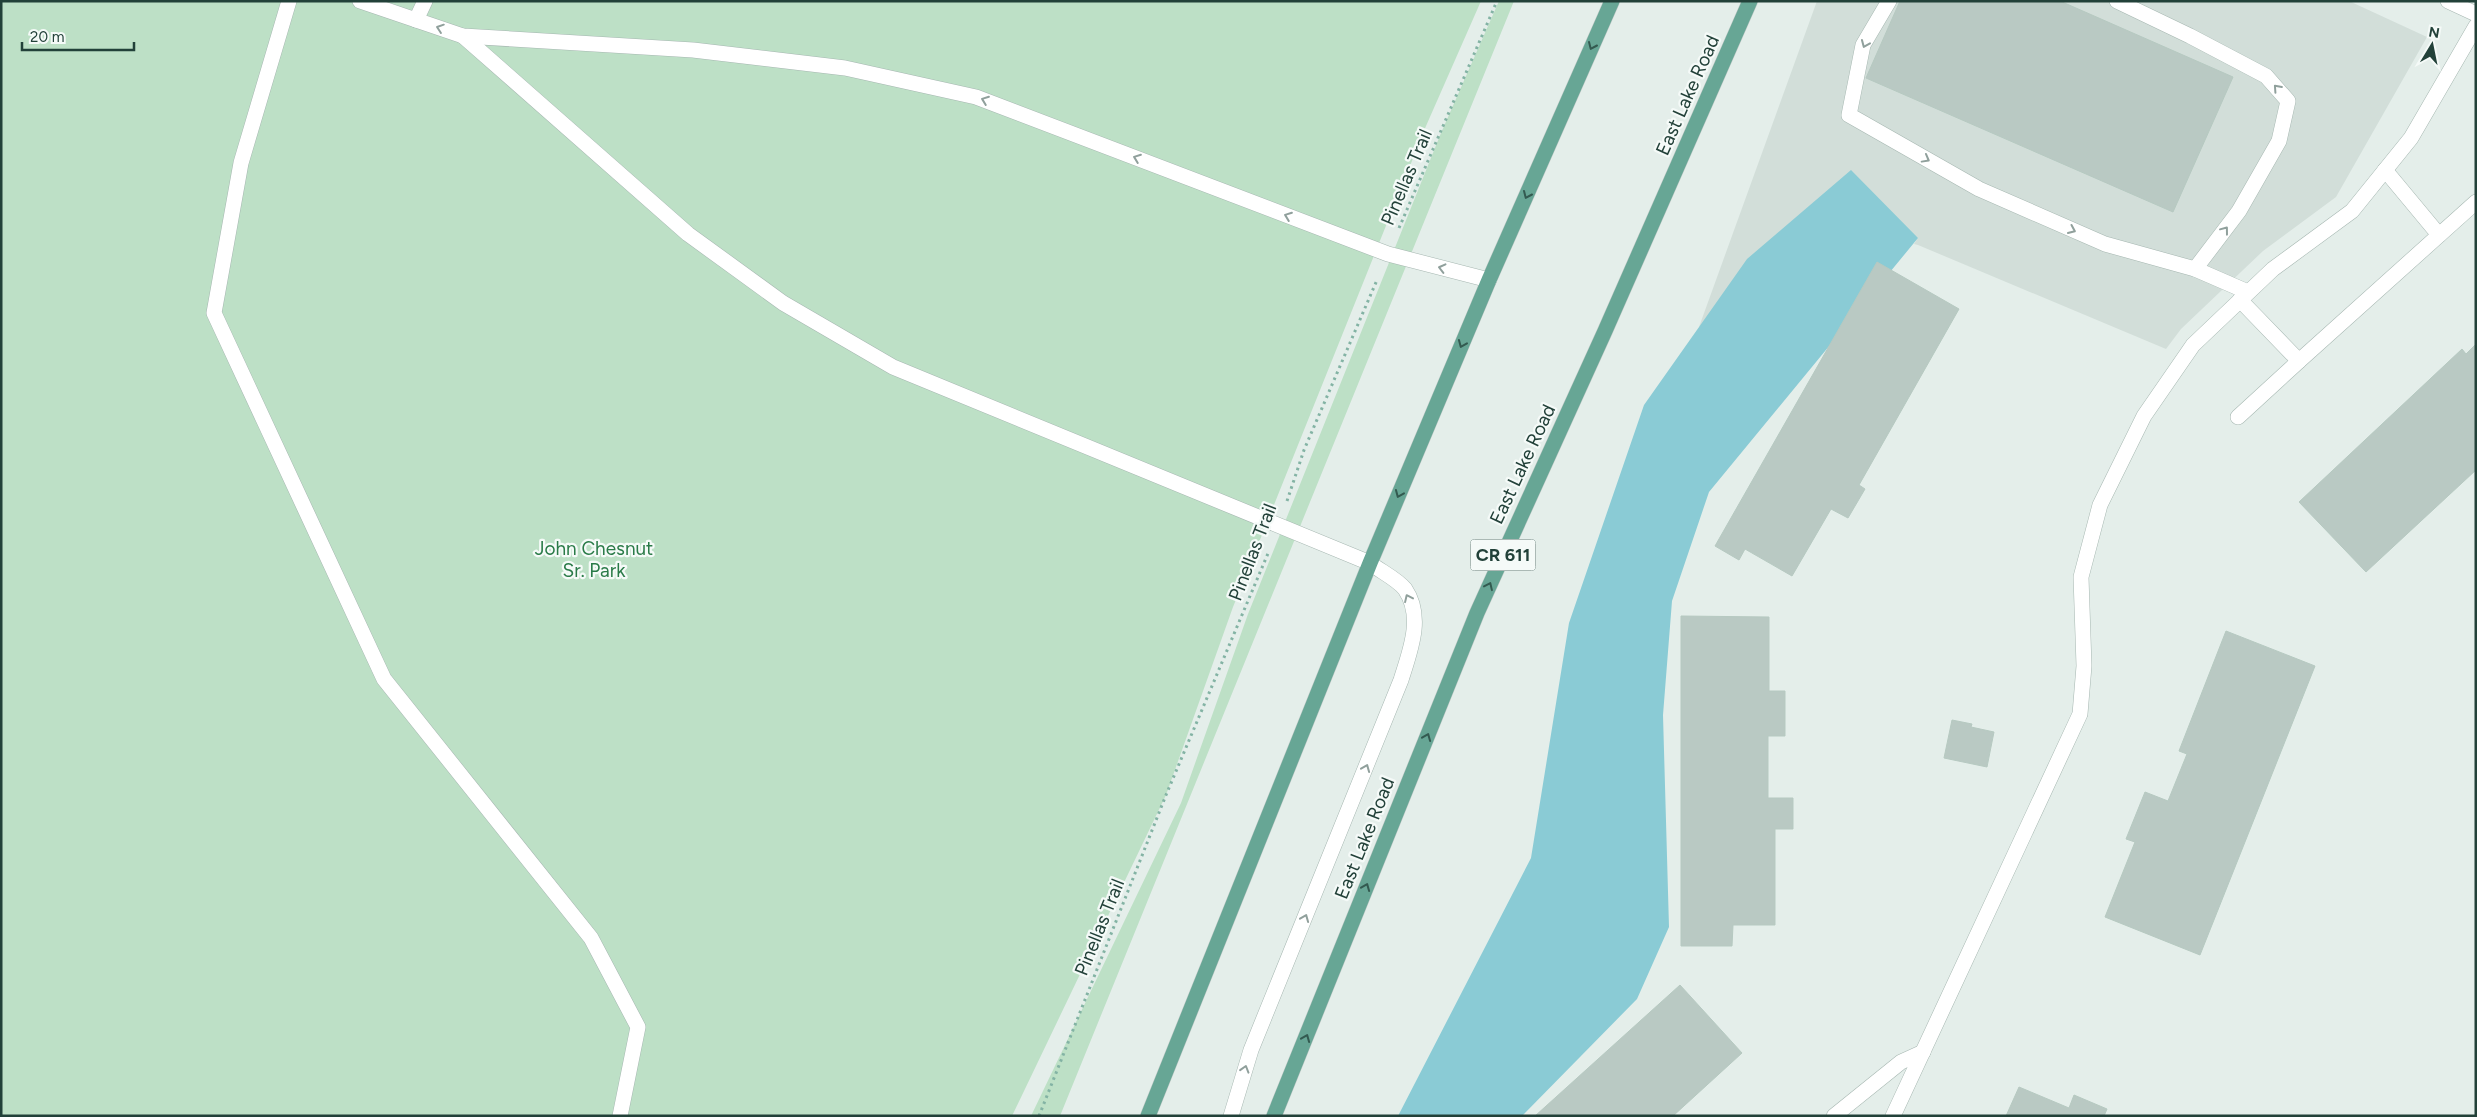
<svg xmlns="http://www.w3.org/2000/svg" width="2477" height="1117" font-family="Figtree,sans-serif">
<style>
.built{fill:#d2ded9}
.green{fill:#bde0c6}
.water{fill:#8acbd5}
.building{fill:#b9c9c3;stroke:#b6c9c1}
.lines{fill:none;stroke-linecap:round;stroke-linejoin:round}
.service-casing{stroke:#a6b7b1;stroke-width:16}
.minor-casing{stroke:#a6b7b1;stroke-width:16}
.tertiary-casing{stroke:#a6b7b1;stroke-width:16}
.primary-casing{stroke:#c1cac8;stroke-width:16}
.path{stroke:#83b3a4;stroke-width:3;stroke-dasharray:2.5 4;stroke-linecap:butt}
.service{stroke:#fff;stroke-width:15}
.minor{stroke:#fff;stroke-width:15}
.tertiary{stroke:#fff;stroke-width:15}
.primary{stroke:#67a695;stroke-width:15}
.oneway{stroke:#90a09c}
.oneway2{stroke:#335a50}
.labels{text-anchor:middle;stroke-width:4.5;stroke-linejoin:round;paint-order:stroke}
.shield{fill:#f5faf8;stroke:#617872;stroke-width:1}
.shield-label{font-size:18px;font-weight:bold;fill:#224139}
.street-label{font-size:19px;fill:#224139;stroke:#f5faf8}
.park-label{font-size:19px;fill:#2a7b48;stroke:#f5faf8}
</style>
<rect width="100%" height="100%" fill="#e4eeea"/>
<path class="built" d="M1817 1H2349L2427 37 2336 197 2263 251 2181 329 2166 349 1918 245 1914 244 1918 238 1699 327Z"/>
<g class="green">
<path d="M1 1H1481L1426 126 1233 607 1166 795 1012 1116H1Z"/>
<path d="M1499 1H1514L1060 1116H1031L1181 803 1248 614 1441 133Z"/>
</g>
<path class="water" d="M1851 170 1918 238 1709 492 1672 601 1663 715 1669 927 1637 999 1522 1116H1398L1531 858 1569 623 1644 405 1747 259Z"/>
<g class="building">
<path d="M1900 1H2060L2233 77 2173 212 1866 78Z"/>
<path d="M1877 262 1959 309 1859 485 1865 489 1848 518 1831 509 1792 576 1745 549 1739 560 1715 546Z"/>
<path d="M2476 344V470L2366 572 2299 502 2462 349 2466 354Z"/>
<path d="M1681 616 1769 617V691H1785V736H1768V798H1793V829H1775V925H1733L1732 946H1681Z"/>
<path d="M2226 631 2315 666 2200 955 2105 917 2135 842 2126 839 2145 792 2168 801 2187 754 2179 751Z"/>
<path d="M1952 720 1972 724 1971 727 1994 732 1987 767 1944 758Z"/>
<path d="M1680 985 1742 1053 1673 1116H1535Z"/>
<path d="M2019 1087 2069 1108 2074 1095 2107 1109 2104 1116H2006Z"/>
</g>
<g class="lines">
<defs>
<g id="service">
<path d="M289 1 241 163 214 313 384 679 591 938 638 1027 620 1116"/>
<path d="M360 1 463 36 693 50 845 68 976 97 1388 254 1489 280"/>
<path d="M1889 1 1863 45 1849 115 1979 189 2105 244 2195 269 2248 292"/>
<path d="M2117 1 2190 36 2266 76 2288 101 2279 141 2239 211 2195 269"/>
<path d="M416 20 425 1"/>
<path d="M463 36 688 234 783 303 893 367 1370 563C1380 571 1397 579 1405 589 1424 617 1410 651 1401 680L1251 1050 1231 1116"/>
<path d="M2385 170 2439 235"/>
<path d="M2299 361 2476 202"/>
<path d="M2238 417 2299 361 2240 300"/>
</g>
<g id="minor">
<path d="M1834 1116 1901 1062 1923 1052"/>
<path d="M1893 1116 2080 714 2084 666 2081 577 2100 505 2144 416 2193 345 2273 269 2352 211 2411 138 2476 26"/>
</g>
<path id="tertiary" d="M2448 1 2476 14"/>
<g id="primary">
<path d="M1148 1116 1370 563 1489 280 1612 1"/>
<path d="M1274 1116 1477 613 1605 331 1750 1"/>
</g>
</defs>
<use href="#service" class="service-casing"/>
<use href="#minor" class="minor-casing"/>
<use href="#tertiary" class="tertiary-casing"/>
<use href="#primary" class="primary-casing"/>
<g class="path">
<path d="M1399 228 1497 1"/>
<path d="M1287 501 1304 450 1377 280"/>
<path d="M1039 1116 1166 795 1269 551"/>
</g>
<use href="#service" class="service"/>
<use href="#minor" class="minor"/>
<use href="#tertiary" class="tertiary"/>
<use href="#primary" class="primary"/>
</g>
<defs><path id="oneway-chevron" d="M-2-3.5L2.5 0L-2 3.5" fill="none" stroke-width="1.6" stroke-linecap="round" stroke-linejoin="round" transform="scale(1.25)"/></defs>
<g class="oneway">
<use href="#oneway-chevron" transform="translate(440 28) rotate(-161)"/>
<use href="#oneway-chevron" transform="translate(1865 44) rotate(113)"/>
<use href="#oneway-chevron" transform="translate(2277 88) rotate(-132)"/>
<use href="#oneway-chevron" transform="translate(985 100) rotate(-159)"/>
<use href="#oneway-chevron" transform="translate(1137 158) rotate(-159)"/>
<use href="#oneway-chevron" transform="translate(1926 159) rotate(29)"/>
<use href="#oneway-chevron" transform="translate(1288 216) rotate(-159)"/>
<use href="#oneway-chevron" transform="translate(2072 230) rotate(24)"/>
<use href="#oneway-chevron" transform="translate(2225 230) rotate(-53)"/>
<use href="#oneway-chevron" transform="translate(1442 268) rotate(-166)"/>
<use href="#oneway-chevron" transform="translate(1408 598) rotate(-115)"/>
<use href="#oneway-chevron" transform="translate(1366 768) rotate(-68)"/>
<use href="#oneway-chevron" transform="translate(1305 918) rotate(-68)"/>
<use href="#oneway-chevron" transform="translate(1245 1069) rotate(-73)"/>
</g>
<g class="oneway2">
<use href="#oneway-chevron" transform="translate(1592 46) rotate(114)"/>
<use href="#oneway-chevron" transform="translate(1527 195) rotate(114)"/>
<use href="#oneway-chevron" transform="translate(1462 344) rotate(113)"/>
<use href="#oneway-chevron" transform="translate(1399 494) rotate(113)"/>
<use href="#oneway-chevron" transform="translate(1489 586) rotate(-65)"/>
<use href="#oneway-chevron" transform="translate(1427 737) rotate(-68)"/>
<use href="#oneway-chevron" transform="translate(1366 887) rotate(-68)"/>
<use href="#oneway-chevron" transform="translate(1306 1038) rotate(-68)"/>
</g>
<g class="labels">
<rect class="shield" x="1470.5" y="539.5" width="65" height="31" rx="4"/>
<g class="shield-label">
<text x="1503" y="561">CR 611</text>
</g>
<g class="street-label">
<text transform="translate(1687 95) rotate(-66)" y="7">East Lake Road</text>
<text transform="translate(1406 177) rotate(-67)" y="7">Pinellas Trail</text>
<text transform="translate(1522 464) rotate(-65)" y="7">East Lake Road</text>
<text transform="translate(1252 552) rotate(-69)" y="7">Pinellas Trail</text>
<text transform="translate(1364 838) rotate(-68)" y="7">East Lake Road</text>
<text transform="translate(1099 927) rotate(-68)" y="7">Pinellas Trail</text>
</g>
<g class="park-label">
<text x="594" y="555">John Chesnut<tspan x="594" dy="22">Sr. Park</tspan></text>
</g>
</g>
<rect width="2477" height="1117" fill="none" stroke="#224139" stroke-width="5"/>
<g transform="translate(2432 45) rotate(10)" stroke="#f5faf8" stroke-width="4" paint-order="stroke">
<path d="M0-4L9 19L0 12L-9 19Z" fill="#224139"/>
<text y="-8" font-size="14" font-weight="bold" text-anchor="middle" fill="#224139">N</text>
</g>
<path d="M22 42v8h112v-8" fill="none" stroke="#224139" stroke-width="2.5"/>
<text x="30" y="42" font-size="15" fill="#224139" stroke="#f5faf8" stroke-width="4" paint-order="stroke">20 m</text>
</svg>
